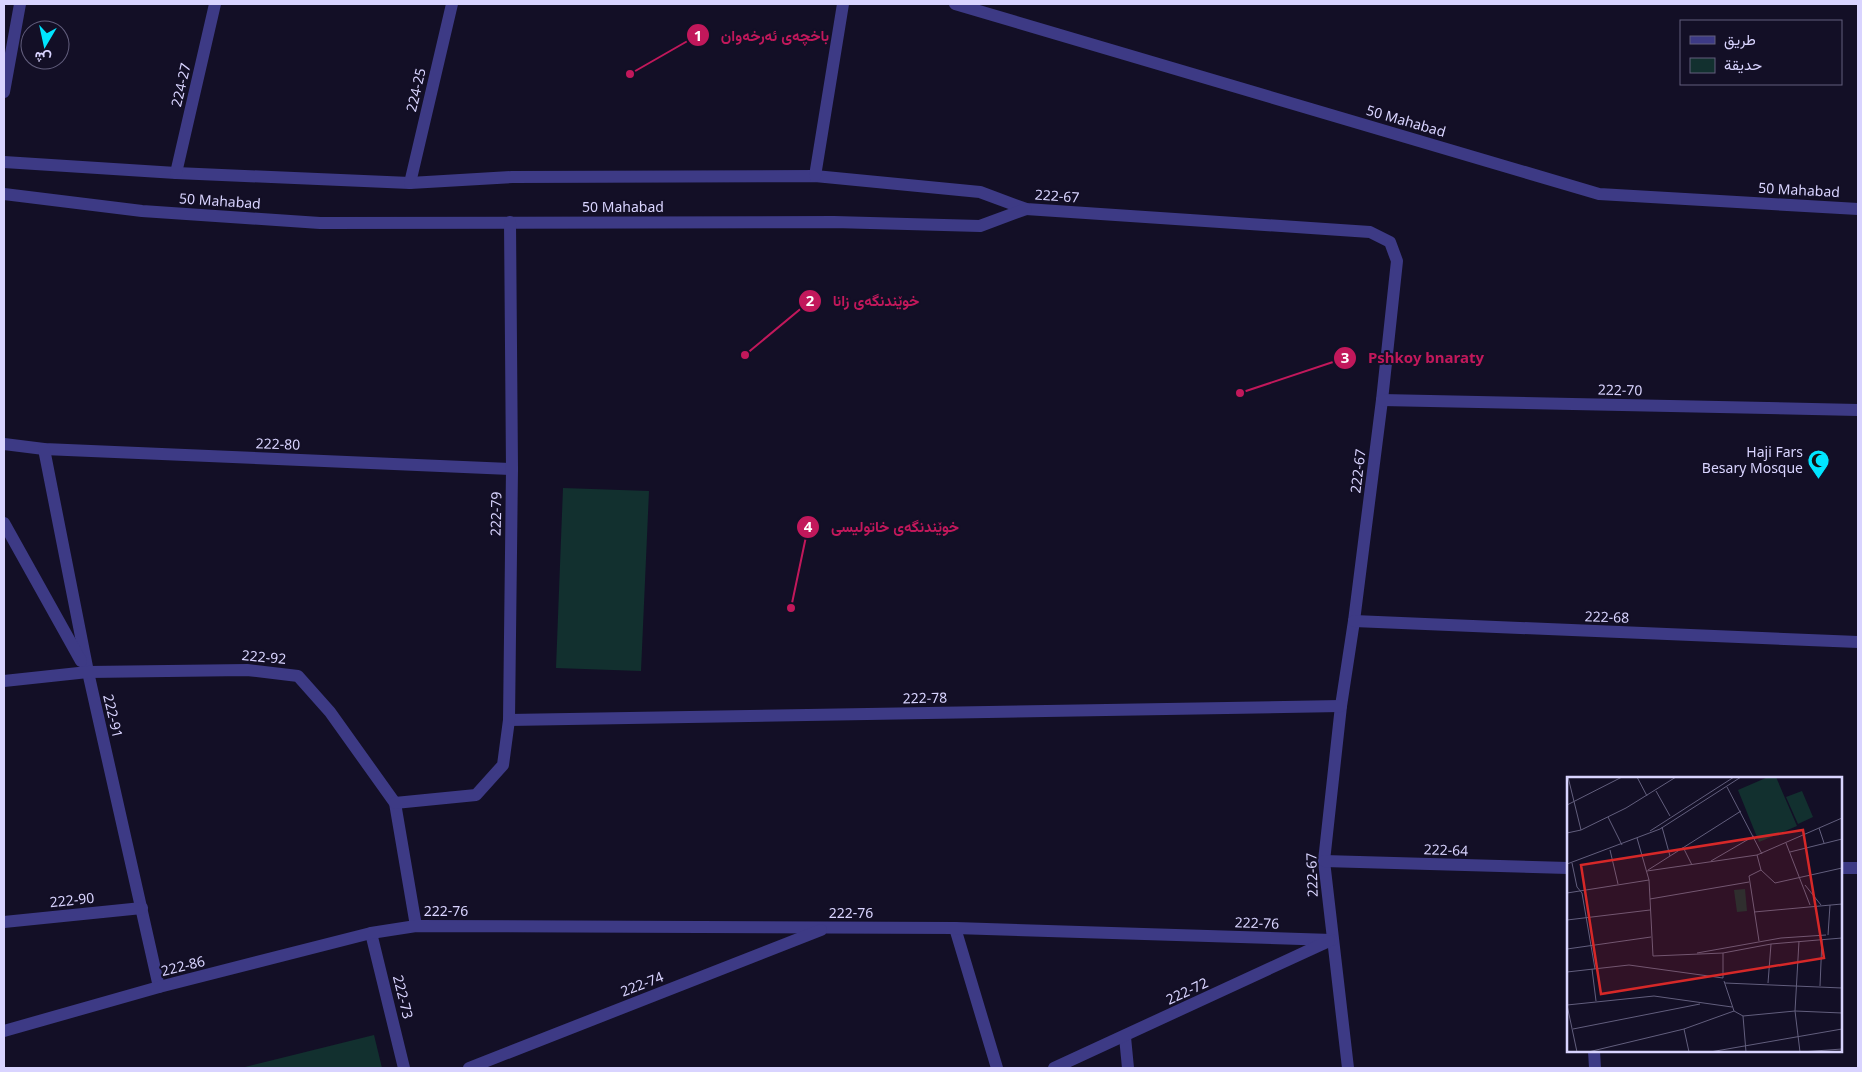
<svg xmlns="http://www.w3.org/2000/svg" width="1862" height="1072" font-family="'Noto Sans',Vazirmatn,sans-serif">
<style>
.green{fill:#12302f}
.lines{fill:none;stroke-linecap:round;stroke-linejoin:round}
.street{stroke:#3d3a85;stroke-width:12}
.labels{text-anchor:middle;stroke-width:4;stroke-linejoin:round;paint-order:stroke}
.street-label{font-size:14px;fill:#d9d4ff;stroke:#130f26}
.poi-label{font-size:14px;fill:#d9d4ff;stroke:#130f26;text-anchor:end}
.inset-road{fill:none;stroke:#625e7d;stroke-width:1}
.view{fill:#d62828;fill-opacity:0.15;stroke:#d62828;stroke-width:2.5}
.inset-edge{fill:none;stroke:#d9d4ff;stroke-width:2.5}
.leader{fill:none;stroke:#c2185b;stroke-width:2}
.callout-dot{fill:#c2185b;stroke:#130f26;stroke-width:2}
.mark-label{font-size:15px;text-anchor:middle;font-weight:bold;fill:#fff}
.callout-label{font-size:15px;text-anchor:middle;font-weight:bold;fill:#c2185b;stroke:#130f26;stroke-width:4;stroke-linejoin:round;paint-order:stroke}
</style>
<rect width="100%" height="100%" fill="#130f26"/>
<g class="green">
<path d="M563 488 649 491 641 671 556 668Z"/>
<path d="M374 1035 382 1068H241Z"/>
</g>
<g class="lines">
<g class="street">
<path d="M955 4 1599 194 1858 209"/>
<path d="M4 92 20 4"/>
<path d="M4 162 176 173 410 183 512 177 815 176 980 192 1026 209 1370 232 1390 242 1397 261 1382 400 1354 621 1341 706 1324 861 1348 1068"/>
<path d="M176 173 215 4"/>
<path d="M815 176 843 4"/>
<path d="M410 183 452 4"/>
<path d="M4 194 142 211 320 223 834 222 980 226 1026 209"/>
<path d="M1382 400 1858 410"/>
<path d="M4 444 44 449 512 469"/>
<path d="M44 449 88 672 159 987"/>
<path d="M4 523 81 661"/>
<path d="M1354 621 1858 642"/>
<path d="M4 681 88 672 247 670 298 676 330 712 395 803 416 926"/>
<path d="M509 720 1341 706"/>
<path d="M395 803 476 795 503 765 509 720 512 469 510 222"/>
<path d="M1324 861 1568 868"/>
<path d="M1841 868H1858"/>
<path d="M4 922 142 908"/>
<path d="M955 928 997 1068"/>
<path d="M371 933 404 1068"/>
<path d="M4 1031 159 987 371 933 416 926 955 928 1332 940"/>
<path d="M1125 1037 1128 1068"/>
<path d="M1594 1051 1595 1068"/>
<path d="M469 1068 821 930"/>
<path d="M1054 1068 1329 941"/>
</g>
</g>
<defs>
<symbol id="mosque-pin" viewBox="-11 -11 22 30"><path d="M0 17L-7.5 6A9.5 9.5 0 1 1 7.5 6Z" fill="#00e5ff" stroke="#130f26"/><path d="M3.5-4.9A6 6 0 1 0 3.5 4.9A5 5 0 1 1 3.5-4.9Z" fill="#111"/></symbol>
</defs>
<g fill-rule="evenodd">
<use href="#mosque-pin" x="1806" y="448" width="25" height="34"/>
</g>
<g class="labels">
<g class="street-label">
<text transform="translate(181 85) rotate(-77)" y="5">224-27</text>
<text transform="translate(416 90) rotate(-77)" y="5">224-25</text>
<text transform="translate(1406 121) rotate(16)" y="5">50 Mahabad</text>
<text transform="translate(1799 190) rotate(3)" y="5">50 Mahabad</text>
<text transform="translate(1057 196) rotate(4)" y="5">222-67</text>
<text transform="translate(220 201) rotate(4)" y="5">50 Mahabad</text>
<text x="623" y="212">50 Mahabad</text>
<text transform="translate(1620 390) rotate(1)" y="5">222-70</text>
<text transform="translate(278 444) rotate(2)" y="5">222-80</text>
<text transform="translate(1358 471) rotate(-83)" y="5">222-67</text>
<text transform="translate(496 514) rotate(-89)" y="5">222-79</text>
<text transform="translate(1607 617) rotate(2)" y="5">222-68</text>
<text transform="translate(264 657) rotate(5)" y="5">222-92</text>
<text transform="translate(925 698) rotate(-1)" y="5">222-78</text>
<text transform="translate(113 716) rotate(77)" y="5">222-91</text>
<text transform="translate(1446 850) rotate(2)" y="5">222-64</text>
<text transform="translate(1312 875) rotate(-92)" y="5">222-67</text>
<text transform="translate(72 900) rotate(-6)" y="5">222-90</text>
<text x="446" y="916">222-76</text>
<text x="851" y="918">222-76</text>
<text transform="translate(1257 923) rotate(2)" y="5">222-76</text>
<text transform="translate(183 966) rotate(-14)" y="5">222-86</text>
<text transform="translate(642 984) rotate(-21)" y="5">222-74</text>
<text transform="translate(1187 991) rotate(-25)" y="5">222-72</text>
<text transform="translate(403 997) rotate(76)" y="5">222-73</text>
</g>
<g class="poi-label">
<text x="1803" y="457">Haji Fars<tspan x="1803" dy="16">Besary Mosque</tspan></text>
</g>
</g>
<g transform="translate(1567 777)">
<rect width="275" height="275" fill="#130f26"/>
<path d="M201 0H209L230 49 192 65 171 13ZM235 14 246 40 231 47 219 20ZM178 112 180 134 170 135 167 113Z" fill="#12302f"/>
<path class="inset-road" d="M1 0 14 53M70 0 80 19M160 10 195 77M89 14 103 39M0 28 55 0M41 40 55 68M95 50 103 79M252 51 257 66M83 54 167 0M0 56 14 53 59 31 109 0M70 61 82 103 86 179 156 176 204 167 275 161M219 66 243 128M116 70 125 88M43 73 51 107M223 75 275 62M190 78 194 93 208 106 275 91M144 84 187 59M5 86 10 110 15 116 28 192M0 87 93 52 174 0M81 93 174 34M80 94 190 78 275 41M238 108 254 128M0 116 82 103M83 122 182 105M187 135 275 127M0 143 83 133M261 158 263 128M192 164 182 99 194 93M232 164 228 234 233 275M0 172 84 160M130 176 214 161 259 158M25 192 29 224M0 195 62 188 156 201V176M157 204 167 234 176 239 179 275M158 206 275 211M201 206 204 167M253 209 255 162M176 239 228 234 275 236M6 252 133 227M117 252 122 275M10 275 0 228 87 219 165 230M21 275 117 252 167 234M143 275 275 252M234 275 275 272"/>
<path class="view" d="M236 53 257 181 34 217 14 88Z"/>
<rect width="275" height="275" class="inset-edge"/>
</g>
<path class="leader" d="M630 74L698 35M745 355L810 301M1240 393L1345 358M791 608L808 527"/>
<g class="callout-dot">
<circle cx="630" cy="74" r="5"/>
<circle cx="745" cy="355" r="5"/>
<circle cx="1240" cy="393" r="5"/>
<circle cx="791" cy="608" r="5"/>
<circle cx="698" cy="35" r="12"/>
<circle cx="810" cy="301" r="12"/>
<circle cx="1345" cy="358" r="12"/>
<circle cx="808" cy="527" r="12"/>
</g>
<g class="mark-label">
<text x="698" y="41">1</text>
<text x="810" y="306">2</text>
<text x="1345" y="363">3</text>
<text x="808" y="532">4</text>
</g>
<g class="callout-label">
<text x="775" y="41">باخچەی ئەرخەوان</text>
<text x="876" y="306">خوێندنگەی زانا</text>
<text x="1426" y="363">Pshkoy bnaraty</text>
<text x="895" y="532">خوێندنگەی خاتولیسی</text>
</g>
<rect width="1862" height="1072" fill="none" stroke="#d9d4ff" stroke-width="10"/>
<rect x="1680" y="20" width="162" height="65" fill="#130f26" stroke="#625e7d"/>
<rect x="1690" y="36" width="25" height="8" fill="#3d3a85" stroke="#625e7d"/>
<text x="1724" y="45" font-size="15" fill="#d9d4ff">طريق</text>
<rect x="1690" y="58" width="25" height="15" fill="#12302f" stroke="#625e7d"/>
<text x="1724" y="70" font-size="15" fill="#d9d4ff">حديقة</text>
<g transform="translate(45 45) rotate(189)"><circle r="24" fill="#130f26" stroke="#625e7d"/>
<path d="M0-4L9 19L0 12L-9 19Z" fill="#00e5ff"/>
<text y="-8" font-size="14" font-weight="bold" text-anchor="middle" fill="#d9d4ff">ش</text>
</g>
</svg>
